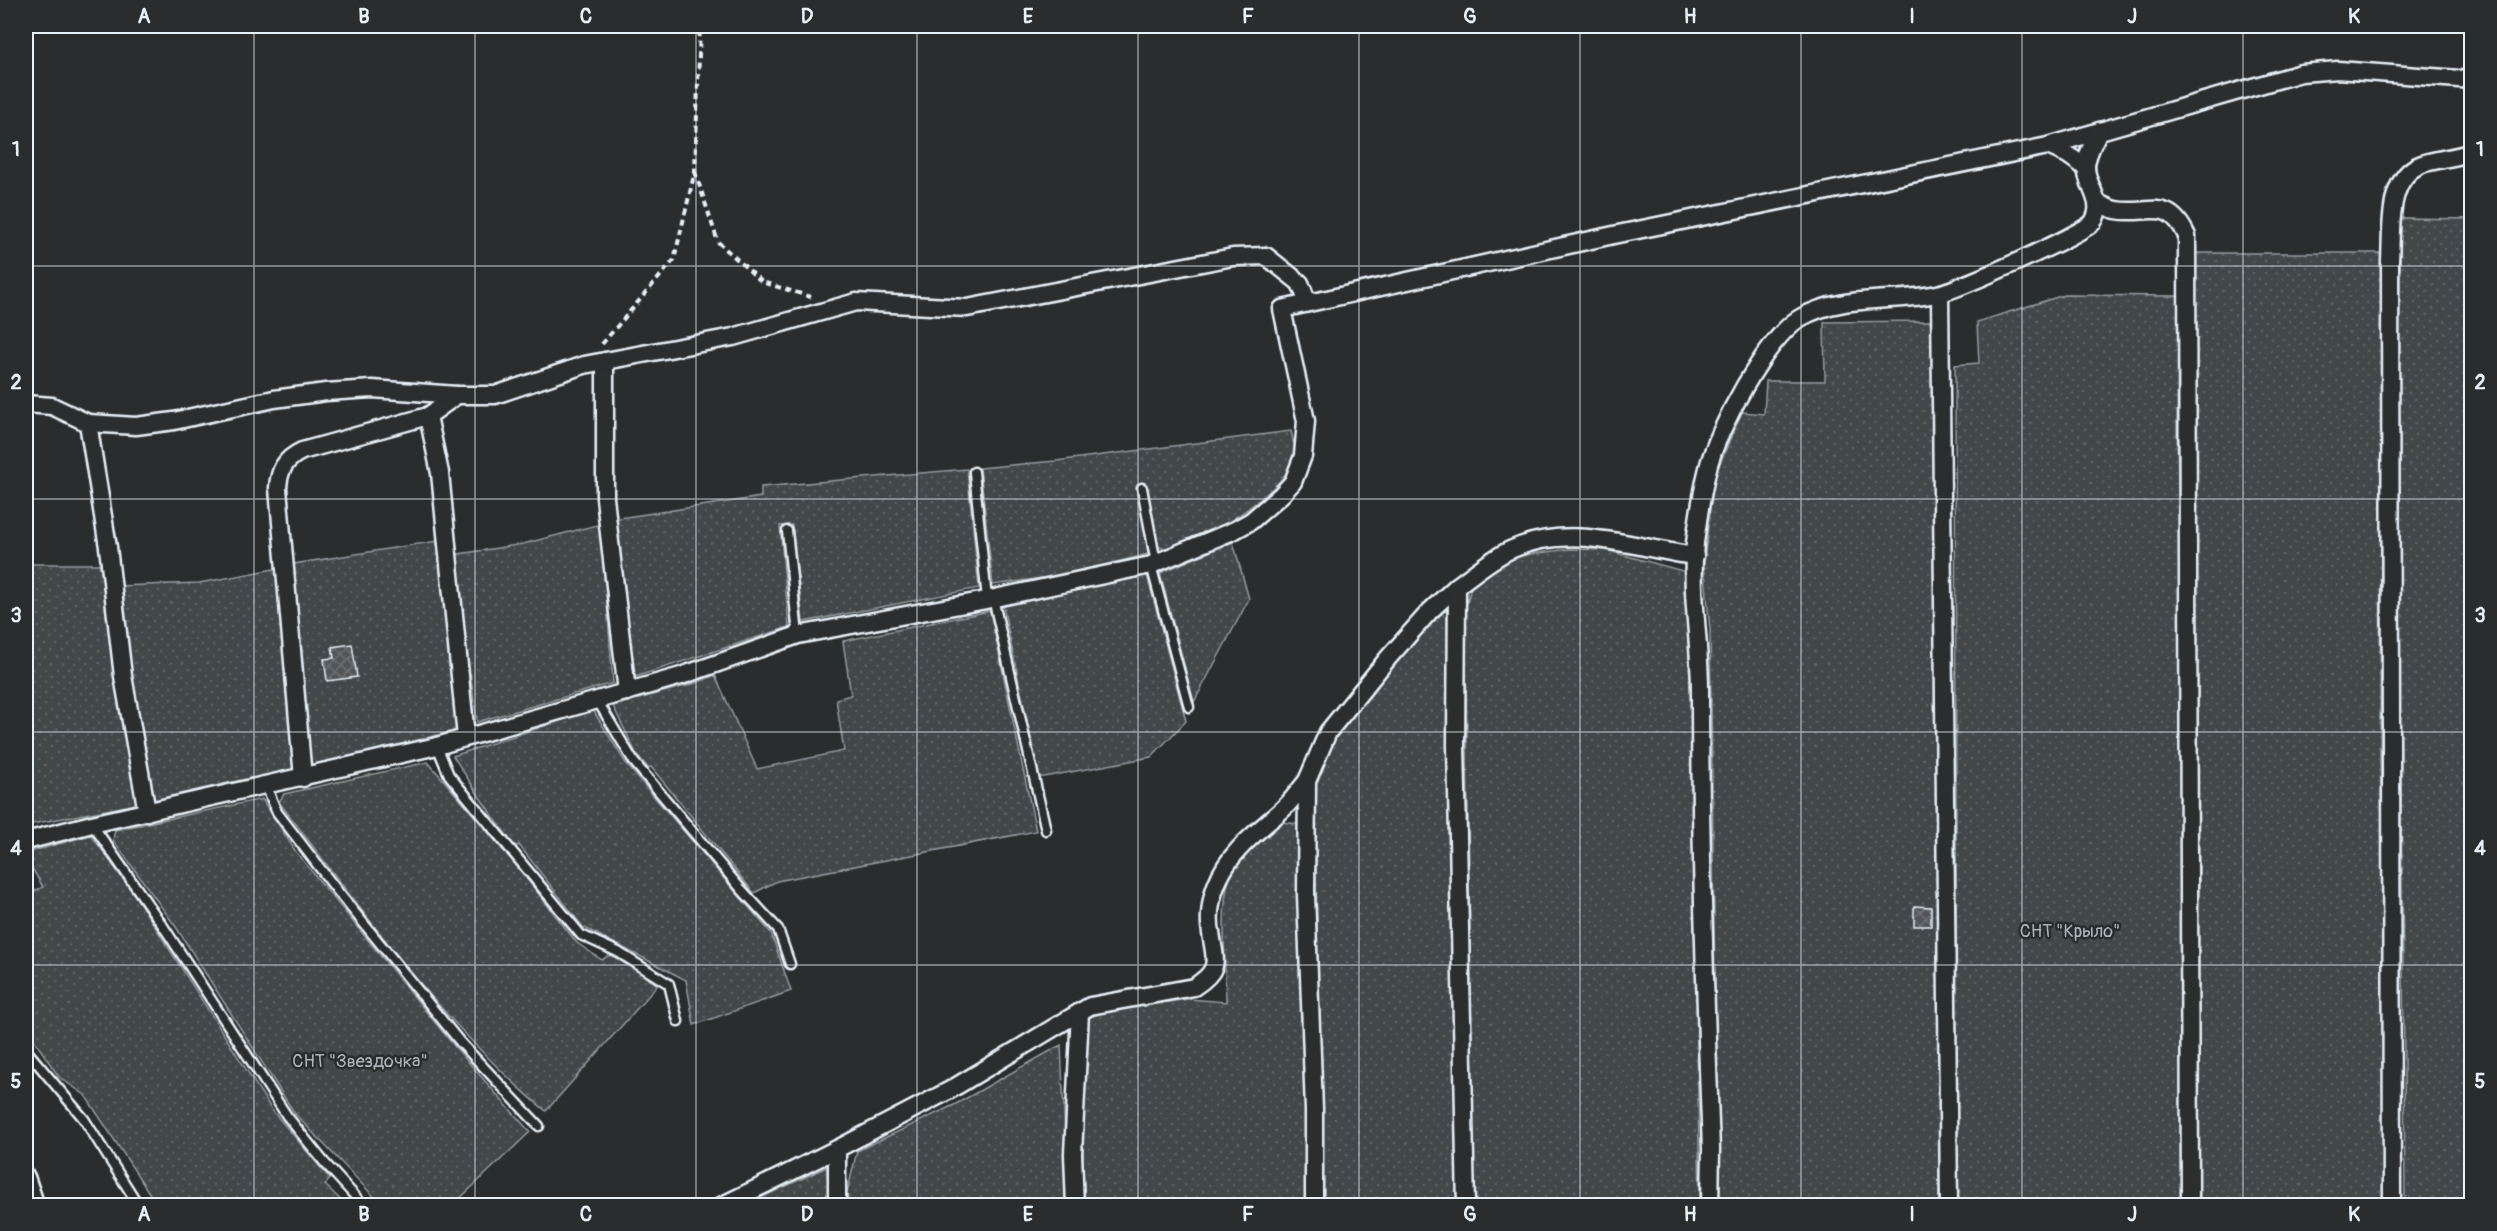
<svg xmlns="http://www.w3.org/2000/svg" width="2497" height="1231" font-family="Pangolin,sans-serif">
	<defs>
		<pattern id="garden-dots" width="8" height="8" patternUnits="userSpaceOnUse" patternTransform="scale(1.5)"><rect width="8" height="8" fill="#424648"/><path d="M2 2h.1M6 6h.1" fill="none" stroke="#5d6163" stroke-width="1.8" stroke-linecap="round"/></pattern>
		<pattern id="building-cross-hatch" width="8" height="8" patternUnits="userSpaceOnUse" patternTransform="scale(1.5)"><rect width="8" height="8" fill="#535759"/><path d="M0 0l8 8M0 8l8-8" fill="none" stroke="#6c7072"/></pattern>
	</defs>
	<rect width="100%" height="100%" fill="#2a2d2e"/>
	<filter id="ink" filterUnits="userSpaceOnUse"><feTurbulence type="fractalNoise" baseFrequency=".0167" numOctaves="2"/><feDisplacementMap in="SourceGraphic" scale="12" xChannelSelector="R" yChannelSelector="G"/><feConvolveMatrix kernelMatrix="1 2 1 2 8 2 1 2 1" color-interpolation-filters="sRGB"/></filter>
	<g filter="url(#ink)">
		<g fill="url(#garden-dots)" stroke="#959ca0" stroke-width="1.5">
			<path d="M2401,218L2471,219V1205H2405C2404,876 2394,547 2401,218Z"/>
			<path d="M2196,253H2386L2381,451L2380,762L2386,940L2387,1205H2199L2196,1034L2199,871L2195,608Z"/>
			<path d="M2064,295L2178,296L2177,432L2182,677V1205H1957L1955,365L1979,363L1977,322Z"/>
			<path d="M1935,321L1939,1205H1718L1710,630L1704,563L1713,480L1742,412L1764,414L1766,381H1825L1824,322Z"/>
			<path d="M1291,431L1297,458C1291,466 1285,476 1277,484C1255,506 1190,554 1158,547L1147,486H1138L1148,554L1069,574L993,585L980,468L1056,461Z"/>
			<path d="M967,469L979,588L803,622L792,525L780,526L789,627L632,678L613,519L761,497V487Z"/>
			<path d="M601,524L613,683L477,722L453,555L523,544Z"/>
			<path d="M437,541L458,730L310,767L294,564Z"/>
			<path d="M1233,542L1249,599L1194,702L1160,573Z"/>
			<path d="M1570,549L1605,550L1683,571L1688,631L1691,707L1700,1205H1474L1465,610L1472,584L1511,559L1531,554Z"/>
			<path d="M26,564H100L138,804L26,825Z"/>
			<path d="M280,568L296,770L152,801L136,720L119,586L199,583Z"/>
			<path d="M1147,575L1186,721L1151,757L1039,778L1003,606Z"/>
			<path d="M990,611L1036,831L777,881L754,893L651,767L648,768L636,753L613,706L696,683L715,675L757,769L844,751L836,699L851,695L843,641Z"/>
			<path d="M1447,611L1459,1205H1323L1314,784L1328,747L1411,638L1435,613Z"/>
			<path d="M593,710L627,765L771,933L791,991L694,1025L686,980L583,927L519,845L515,847L481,799L453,756Z"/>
			<path d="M428,762L515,864L577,943L602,960L610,954L658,985L546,1111C442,1025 361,908 279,802L284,794Z"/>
			<path d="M262,799L296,852L455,1047L530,1132L453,1205H382L295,1114L176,927L113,840L115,830Z"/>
			<path d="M1281,822L1297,824L1305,1009L1307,1205H1083V1028L1090,1017L1104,1012L1188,999L1226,1002C1226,974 1220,903 1229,881C1236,862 1265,835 1281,822Z"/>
			<path d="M91,835L136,897L272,1110L330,1179L325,1185L346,1205H157L85,1095L59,1077L26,1028V895L43,887L26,858V853Z"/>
			<path d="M1061,1045L1068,1205L847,1206V1193L857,1151L956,1104Z"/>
			<path d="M827,1167L829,1205H745Z"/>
		</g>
		<g fill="url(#building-cross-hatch)" stroke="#e8f1f8" stroke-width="1.5">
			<path d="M352,644L357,677L327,681L324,659L334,658L332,647Z"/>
			<path d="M1914,906L1931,907V926H1914Z"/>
		</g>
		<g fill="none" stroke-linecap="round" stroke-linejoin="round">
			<defs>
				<g id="service">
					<path d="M974,472L987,599"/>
					<path d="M1142,488L1156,563"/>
					<path d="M787,531L798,635"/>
					<path d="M1151,565L1189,707"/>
					<path d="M993,598L1046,830"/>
					<path d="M597,700L634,762L742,890L778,929L790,964"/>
					<path d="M437,746L449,775L581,935L618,952L669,984L678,1021"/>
					<path d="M266,786L277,812L339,893L460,1042L539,1126"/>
					<path d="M92,824L163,926L287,1116L324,1162L364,1206"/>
					<path d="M26,1050L84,1119L139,1206"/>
				</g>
				<g id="minor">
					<path d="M2048,146L2068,155L2086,168"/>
					<path d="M2098,203C2103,205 2110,209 2116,210C2148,216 2168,195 2187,236L2190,1206"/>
					<path d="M1940,294L1949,1206"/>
					<path d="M605,361V498L627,692"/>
					<path d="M457,395L428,416L440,473L466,737"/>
					<path d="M26,404L52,406L88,423L136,426L174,421L274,399L326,392L372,389L457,395H495L584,365L733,337L856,302L967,308L1233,257L1266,256L1300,283L1308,303"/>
					<path d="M88,423L108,547L123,676L147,812"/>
					<path d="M303,778L278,488C279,470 285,459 302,451L428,416"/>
					<path d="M26,841L92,824L437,746L681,676L798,635L981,601L1151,565L1235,530L1251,521L1281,495L1293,482L1303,456L1306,421L1282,309L1618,234L2048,146L2301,73L2338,70L2472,80"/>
					<path d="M26,1177L36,1206"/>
					<path d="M721,1206L837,1149"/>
					<path d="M837,1206V1149L950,1090L1090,1006L1194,987C1222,969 1215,961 1211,933C1208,917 1211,898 1217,883C1230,850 1259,831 1283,809C1292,801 1299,790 1307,781"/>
					<path d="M1075,1206L1073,1154L1080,1012"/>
					<path d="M1314,1206V1110L1306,894L1307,781L1328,732L1389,657L1430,611L1457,586"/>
					<path d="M1466,1206L1456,745L1457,586C1475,573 1491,559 1510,550C1571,522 1634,548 1695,556"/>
					<path d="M1710,1206L1711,1149C1705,996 1700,843 1700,690C1700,641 1690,591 1695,543C1698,519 1702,492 1708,468C1717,430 1767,337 1800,318C1841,294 1893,303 1937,294C1955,291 2085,233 2093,222C2106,203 2086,186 2086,167C2086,155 2094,142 2099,131"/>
					<path d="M2392,1206L2390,260C2392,230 2386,177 2422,164C2437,159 2455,158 2472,152"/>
				</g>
			</defs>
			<use href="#service" stroke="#e8f1f8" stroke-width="13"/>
			<use href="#minor" stroke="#e8f1f8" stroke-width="21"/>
			<g stroke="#e8f1f8" stroke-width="4" stroke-dasharray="6 4.5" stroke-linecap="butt">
				<path d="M695,172L718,242L762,282L811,297"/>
				<path d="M602,344L674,260L695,171L700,26"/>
			</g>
			<use href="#service" stroke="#2a2d2e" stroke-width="8"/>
			<use href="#minor" stroke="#2a2d2e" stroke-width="16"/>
		</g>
	</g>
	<path fill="none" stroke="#e8f1f8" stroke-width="1.5" stroke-opacity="0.55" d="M254,26V1206M475,26V1206M696,26V1206M917,26V1206M1138,26V1206M1359,26V1206M1580,26V1206M1801,26V1206M2022,26V1206M2243,26V1206M26,266H2472M26,499H2472M26,732H2472M26,965H2472"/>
	<g text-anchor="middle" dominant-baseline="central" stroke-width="5" stroke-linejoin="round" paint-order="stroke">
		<g font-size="18" fill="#aeb5ba" stroke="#2a2d2e">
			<text x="2070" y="931">СНТ "Крыло"</text>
			<text x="360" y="1061">СНТ "Звездочка"</text>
		</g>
	</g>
	<rect width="2497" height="1231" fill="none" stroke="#2a2d2e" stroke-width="66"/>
	<rect x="33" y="33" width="2431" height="1165" fill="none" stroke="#e8f1f8" stroke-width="2"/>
	<g font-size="20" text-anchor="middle" font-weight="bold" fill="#e8f1f8">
		<text x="144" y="23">A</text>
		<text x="364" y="23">B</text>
		<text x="586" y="23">C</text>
		<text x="807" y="23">D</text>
		<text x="1028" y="23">E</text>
		<text x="1248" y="23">F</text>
		<text x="1470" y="23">G</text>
		<text x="1690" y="23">H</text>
		<text x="1912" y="23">I</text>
		<text x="2132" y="23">J</text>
		<text x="2354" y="23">K</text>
		<text x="16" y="156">1</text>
		<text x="2480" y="156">1</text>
		<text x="16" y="389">2</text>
		<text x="2480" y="389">2</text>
		<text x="16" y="622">3</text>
		<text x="2480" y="622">3</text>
		<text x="16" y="855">4</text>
		<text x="2480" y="855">4</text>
		<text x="16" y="1088">5</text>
		<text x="2480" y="1088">5</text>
		<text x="144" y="1221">A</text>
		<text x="364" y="1221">B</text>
		<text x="586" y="1221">C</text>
		<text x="807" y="1221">D</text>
		<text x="1028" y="1221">E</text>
		<text x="1248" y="1221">F</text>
		<text x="1470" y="1221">G</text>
		<text x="1690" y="1221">H</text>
		<text x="1912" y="1221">I</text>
		<text x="2132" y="1221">J</text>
		<text x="2354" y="1221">K</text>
	</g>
</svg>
